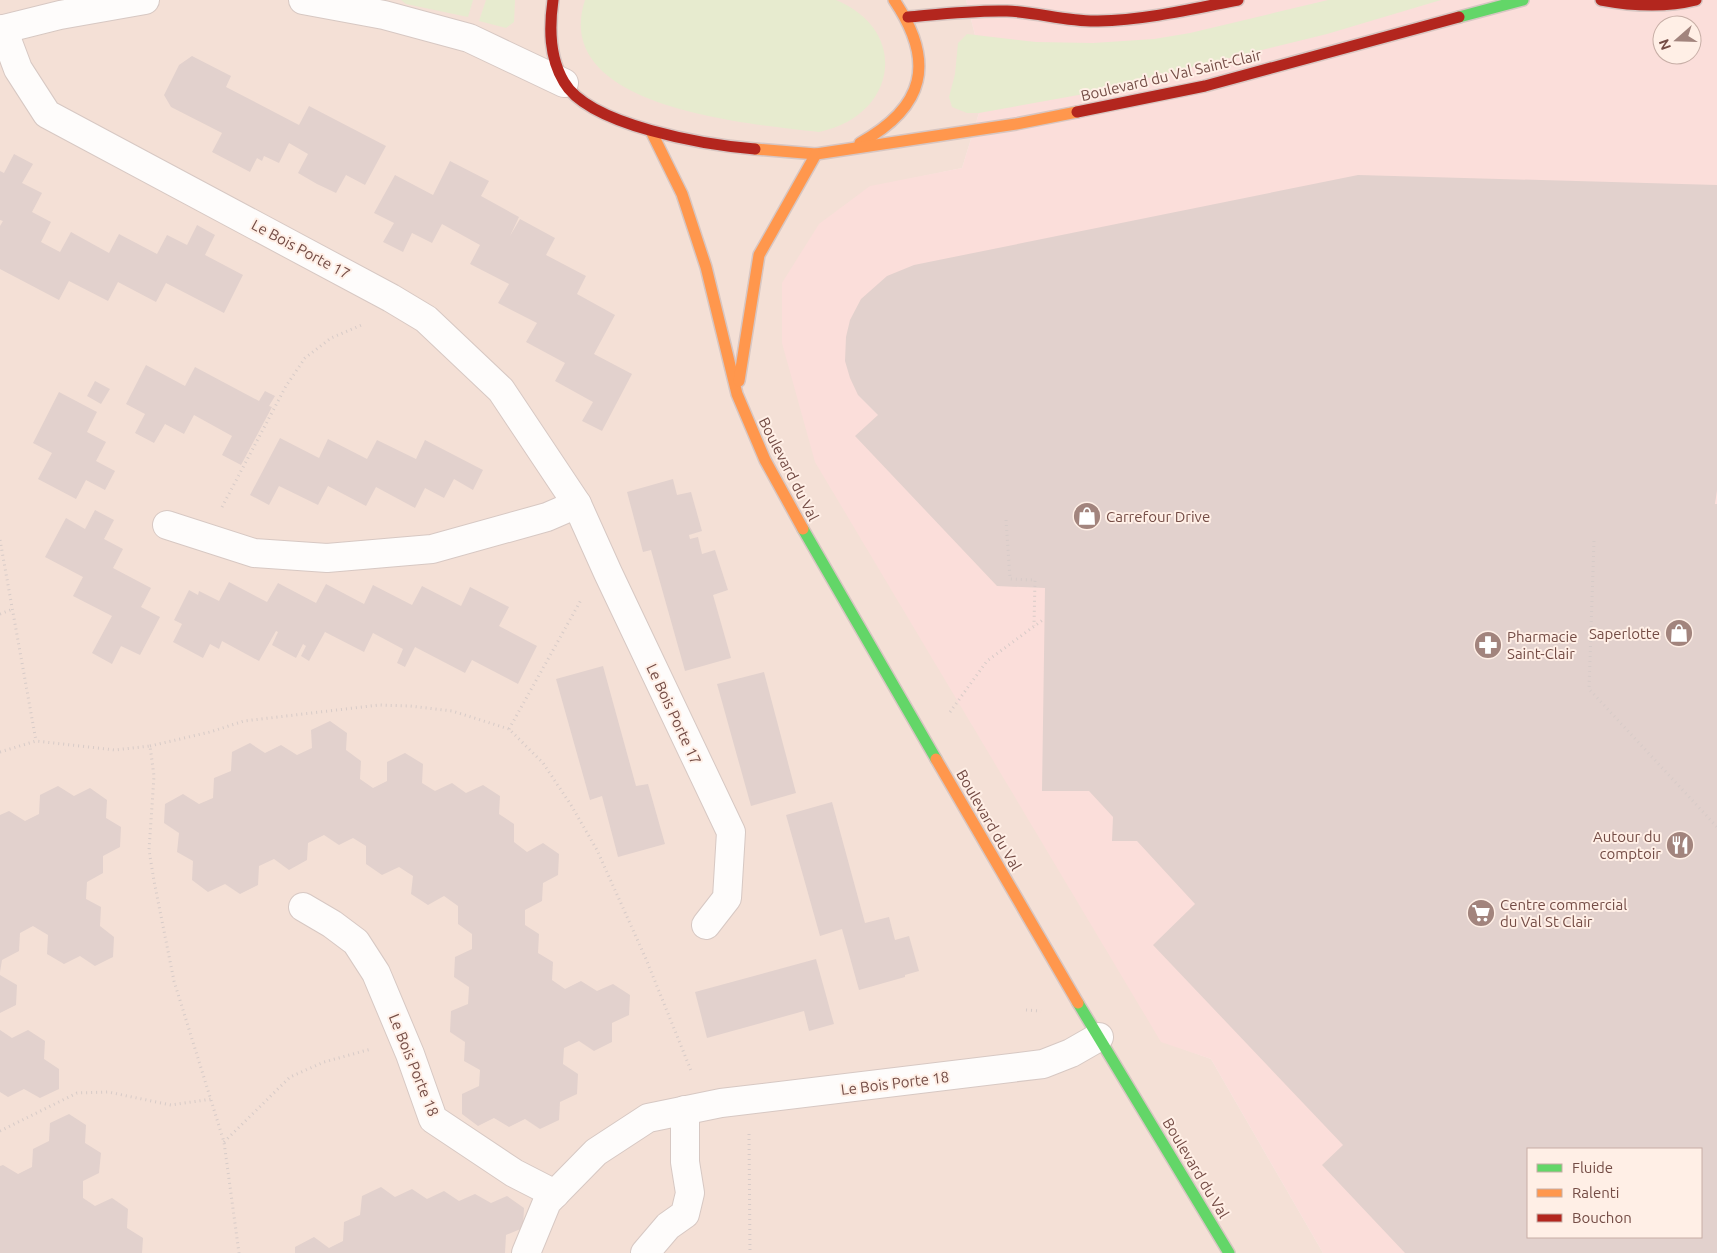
<svg xmlns="http://www.w3.org/2000/svg" width="1717" height="1253" font-family="Ubuntu,sans-serif">
	<rect width="100%" height="100%" fill="#f6ebe5"/>
	<path fill="#f4e0d6" d="M0,0H966L975,35L979,113L962,168L870,187L1161,1041L1211,1059L1323,1253H0Z"/>
	<path fill="#fbdeda" fill-rule="evenodd" d="M966,0H1717V1253H1323L1211,1059L1161,1042L815,462L782,343V283L819,224L870,186L962,168L979,113L975,35ZM1662,25H1692V55H1662ZM1528,1149H1701V1237H1528Z"/>
	<g fill="#e7ebcf">
		<path d="M401,0H473L468,17L406,4Z"/>
		<path d="M486,0H515L514,22L506,28L479,21Z"/>
		<path d="M585,0H836C912,32 895,117 819,132C751,124 549,109 585,0Z"/>
		<path d="M1328,0H1441L1327,34L1084,94L979,113H967L952,107L949,97L955,74L958,43L967,34L1036,42L1093,43L1154,39L1190,33Z"/>
	</g>
	<g fill="#e2d1cd" fill-rule="evenodd">
		<path d="M192,56L231,76L226,87L299,125L309,106L386,146L365,185L346,175L336,193L317,184L298,173L308,154L289,143L279,163L264,156L262,161L257,158L250,172L212,152L222,133L171,107L164,95L179,65Z"/>
		<path d="M14,154L33,164L22,183L42,193L32,212L51,222L41,242L60,252L71,232L109,253L119,234L157,254L167,235L187,245L197,225L215,235L205,255L243,275L224,313L166,283L156,302L118,282L108,301L69,281L59,300L0,269V226L3,221L0,220V171L4,173Z"/>
		<path d="M450,161L489,181L481,196L519,217L510,236L520,219L555,238L546,255L586,276L577,294L615,315L594,354L632,374L602,431L582,421L593,402L555,381L565,363L526,342L537,323L498,303L509,284L470,264L480,245L442,224L432,243L412,233L403,252L383,242L394,223L374,213L395,175L433,195Z"/>
		<path d="M1358,175L1717,185V490L1715,504H1717V1253H1405L1322,1165L1343,1145L1153,945L1195,904L1137,841H1112L1113,817L1089,791H1042L1045,588L997,586L855,436L878,415L858,395L850,378L845,361L846,337L850,320L861,299L887,276L914,265ZM1528,1149H1701V1237H1528Z"/>
		<path d="M146,365L185,386L195,367L259,401L265,391L275,396L269,406L272,407L241,465L222,455L232,436L194,415L184,434L165,424L154,443L135,433L145,414L126,404Z"/>
		<path d="M95,381L110,389L101,404L87,396Z"/>
		<path d="M59,392L97,412L87,432L106,442L96,461L115,471L105,490L86,480L76,499L38,479L52,453L33,443Z"/>
		<path d="M280,438L319,458L328,439L367,459L377,440L416,459L425,440L483,470L473,490L454,479L444,498L425,488L415,508L376,487L366,506L328,486L318,505L279,486L269,505L250,495Z"/>
		<path d="M673,479L677,495L691,492L702,531L689,535L690,539L698,537L702,554L715,550L728,590L713,595L731,658L685,671L651,550L643,552L627,492Z"/>
		<path d="M95,510L114,520L104,539L123,549L113,568L151,588L141,607L160,617L140,655L121,646L112,664L92,653L112,616L73,596L83,577L45,557L66,518L85,529Z"/>
		<path d="M229,582L267,602L278,583L316,603L326,584L364,604L373,585L412,605L422,586L461,606L470,587L509,607L499,626L537,646L518,684L472,660L465,673L415,647L405,667L397,663L403,649L373,633L364,652L325,632L309,661L301,656L306,646L303,644L296,658L272,645L278,632L276,631L259,661L222,641L219,649L210,644L203,658L173,642L182,624L174,620L189,590L198,595L199,591L219,601Z"/>
		<path d="M603,666L636,786L648,784L665,844L618,857L602,796L590,800L556,679Z"/>
		<path d="M764,672L796,793L751,806L717,684Z"/>
		<path d="M330,721L347,733L346,750L361,761L360,779L373,788L387,781V762L405,753L423,764L422,783L435,791L452,783L466,793L483,785L500,796L499,814L514,824V842L527,852L543,843L559,854L558,875L543,883L542,901L525,910V925L539,934L538,953L553,962L552,980L565,989L581,981L597,991L613,984L630,995L629,1015L612,1023V1042L594,1051L579,1041L564,1048L563,1064L578,1074L577,1094L560,1102L559,1120L540,1129L525,1119L509,1127L494,1118L478,1126L462,1114V1094L479,1086L480,1070L464,1061L465,1042L450,1032L451,1011L468,1004L469,987L454,977L455,957L472,949V934L458,924V906L444,896L428,905L411,894L413,876L399,867L382,875L366,864V846L353,838L339,845L324,835L308,843L307,860L289,870L274,859L259,866L258,885L240,894L225,884L208,892L192,880L193,861L177,852L179,833L164,823L165,804L183,794L199,804L213,798L214,778L231,771L232,752L250,743L265,753L281,745L297,755L312,748L311,730Z"/>
		<path d="M58,786L74,796L90,788L107,800L106,818L121,827L120,847L103,856V873L87,882L86,899L101,907L100,926L114,937L113,957L95,966L80,956L64,964L47,954L48,935L33,926L20,933L19,951L2,960L0,972V815L9,811L25,821L39,814L40,795Z"/>
		<path d="M832,802L865,923L889,917L895,940L909,936L919,971L905,975V977L859,990L842,929L820,936L786,815Z"/>
		<path d="M816,959L834,1024L809,1031L804,1011L707,1038L695,992Z"/>
		<path d="M0,975L17,985L16,1005L0,1013Z"/>
		<path d="M0,1030L12,1038L28,1030L45,1041L44,1059L59,1069V1089L40,1098L24,1089L8,1097L0,1092Z"/>
		<path d="M69,1114L86,1125L85,1143L101,1153L99,1173L83,1181V1198L95,1206L112,1198L128,1209L127,1228L143,1238L142,1253H0V1166L3,1165L18,1174L32,1167L33,1149L49,1141L50,1123Z"/>
		<path d="M381,1187L395,1197L412,1189L427,1199L444,1191L459,1201L475,1194L491,1203L507,1196L524,1208L523,1228L506,1235L505,1253H295V1247L314,1237L329,1248L343,1241L344,1222L360,1215L362,1196Z"/>
	</g>
	<g fill="none" stroke-linecap="round" stroke-linejoin="round">
		<defs>
			<g id="street">
				<path d="M303,0L384,15L469,38L564,83"/>
				<path d="M3,29L18,69L47,114L391,298L426,319L501,390L577,504L608,573L731,832L727,898L706,925"/>
				<path d="M0,30L60,15L145,0"/>
				<path d="M167,525L254,553L327,558L432,549L547,517L577,504"/>
				<path d="M303,907L332,924L356,942L376,973L410,1054L433,1119L514,1173L555,1194"/>
				<path d="M526,1253L547,1202L596,1152L648,1118L721,1103L1043,1064L1071,1053L1099,1037"/>
				<path d="M645,1253L668,1226L685,1214L690,1193L685,1162V1110"/>
			</g>
			<g id="fast">
				<path d="M1459,17L1523,0"/>
				<path d="M803,529L936,759"/>
				<path d="M1078,1003L1229,1253"/>
			</g>
			<g id="slow">
				<path d="M651,131L682,194L706,267L737,394L765,460L803,529"/>
				<path d="M860,143C925,107 936,62 894,0"/>
				<path d="M755,149L816,154L1016,124L1077,112"/>
				<path d="M739,381L759,255L816,154"/>
				<path d="M936,759L1078,1003"/>
			</g>
			<g id="jam">
				<path d="M553,0C549,28 549,57 564,82C589,126 707,145 755,149"/>
				<path d="M1601,0C1633,6 1664,8 1696,0"/>
				<path d="M908,17C941,14 974,10 1007,11C1037,12 1068,22 1098,21C1146,20 1192,9 1238,0"/>
				<path d="M1077,112L1205,86L1459,17"/>
			</g>
		</defs>
		<use href="#street" stroke="#d7c8c3" stroke-width="30"/>
		<use href="#fast" stroke="#d7c6c2" stroke-width="14"/>
		<use href="#slow" stroke="#d7c6c2" stroke-width="14"/>
		<use href="#jam" stroke="#d7c6c2" stroke-width="14"/>
		<g stroke="#d7cbc8" stroke-width="3" stroke-dasharray="1 4" stroke-linecap="butt">
			<path d="M222,507L286,386L305,358L331,338L364,324"/>
			<path d="M1006,520L1010,579L1035,580L1034,626"/>
			<path d="M0,540L36,741"/>
			<path d="M1594,541L1589,689L1717,827"/>
			<path d="M0,614L13,609"/>
			<path d="M950,712L987,661L1044,619"/>
			<path d="M509,729L581,600"/>
			<path d="M150,746L210,732L244,721L379,705L410,706L452,711L509,729L543,763L571,805L597,850L646,959L692,1073"/>
			<path d="M0,752L36,741L115,750L150,746L154,776L149,850L154,881L174,981L224,1142L239,1253"/>
			<path d="M1026,1010L1041,1011"/>
			<path d="M0,1131L77,1093L108,1092L171,1105L212,1099"/>
			<path d="M749,1134L750,1253"/>
			<path d="M224,1142L290,1077L324,1062L371,1049"/>
		</g>
		<use href="#street" stroke="#fefcfb" stroke-width="28"/>
		<use href="#fast" stroke="#63d668" stroke-width="11"/>
		<use href="#slow" stroke="#ff974d" stroke-width="11"/>
		<use href="#jam" stroke="#b3261e" stroke-width="11"/>
	</g>
	<defs>
		<symbol id="shop-disc" viewBox="-11 -11 22 22"><circle r="9.5" fill="#a2847d" stroke="#ffefe6"/><path d="M-5-2.5h2.3a2.7 3.5 0 0 1 5.4 0H5L5.5 6h-11ZM-1.5-2.5h3a1.5 2.3 0 0 0-3 0Z" fill="#fff"/></symbol>
		<symbol id="pharmacy-disc" viewBox="-11 -11 22 22"><circle r="9.5" fill="#a2847d" stroke="#ffefe6"/><path d="M-2-6h4v4h4v4h-4v4h-4v-4h-4v-4h4Z" fill="#fff"/></symbol>
		<symbol id="restaurant-disc" viewBox="-11 -11 22 22"><circle r="9.5" fill="#a2847d" stroke="#ffefe6"/><path d="M-5-6h1v4h1v-4h1v4h1v-4h1v5L-1.5 .5V6h-2V.5L-5-1ZM5-6V6H3V1.5H1.5Q1.5-4 5-6Z" fill="#fff"/></symbol>
		<symbol id="supermarket-disc" viewBox="-11 -11 22 22"><circle r="9.5" fill="#a2847d" stroke="#ffefe6"/><path d="M-6-5.5h2.5l.6 2H6L4.5 2H-2.5L-4.4-4H-6ZM-1.5 3.2a1.3 1.3 0 1 0 .1 0ZM3 3.2a1.3 1.3 0 1 0 .1 0Z" fill="#fff"/></symbol>
	</defs>
	<g fill-rule="evenodd">
		<use href="#shop-disc" x="1071" y="500" width="32" height="32"/>
		<use href="#shop-disc" x="1663" y="617" width="32" height="32"/>
		<use href="#pharmacy-disc" x="1472" y="629" width="32" height="32"/>
		<use href="#restaurant-disc" x="1664" y="829" width="32" height="32"/>
		<use href="#supermarket-disc" x="1465" y="897" width="32" height="32"/>
	</g>
	<g text-anchor="middle" dominant-baseline="central" stroke-width="4" stroke-linejoin="round" paint-order="stroke">
		<g font-size="15" fill="#744c45" stroke="#ffefe6">
			<text transform="translate(1171 75) rotate(-13)">Boulevard du Val Saint-Clair</text>
			<text transform="translate(301 249) rotate(28)">Le Bois Porte 17</text>
			<text transform="translate(789 469) rotate(63)">Boulevard du Val</text>
			<text transform="translate(674 714) rotate(65)">Le Bois Porte 17</text>
			<text transform="translate(989 820) rotate(60)">Boulevard du Val</text>
			<text transform="translate(414 1065) rotate(68)">Le Bois Porte 18</text>
			<text transform="translate(895 1083) rotate(-7)">Le Bois Porte 18</text>
			<text transform="translate(1196 1168) rotate(59)">Boulevard du Val</text>
		</g>
		<g font-size="15" fill="#744c45" stroke="#ffefe6" text-anchor="start">
			<text x="1106" y="516">Carrefour Drive</text>
			<text x="1660" y="633" text-anchor="end">Saperlotte</text>
			<text x="1507" y="636">Pharmacie<tspan x="1507" dy="17">Saint-Clair</tspan></text>
			<text x="1661" y="836" text-anchor="end">Autour du<tspan x="1661" dy="17">comptoir</tspan></text>
			<text x="1500" y="904">Centre commercial<tspan x="1500" dy="17">du Val St Clair</tspan></text>
		</g>
	</g>
	<rect x="1527" y="1148" width="175" height="90" fill="#ffefe6" stroke="#c7aea6"/>
	<rect x="1537" y="1164" width="25" height="8" fill="#63d668" stroke="#c7aea6"/>
	<text x="1572" y="1173" font-size="15" fill="#744c45">Fluide</text>
	<rect x="1537" y="1189" width="25" height="8" fill="#ff974d" stroke="#c7aea6"/>
	<text x="1572" y="1198" font-size="15" fill="#744c45">Ralenti</text>
	<rect x="1537" y="1214" width="25" height="8" fill="#b3261e" stroke="#c7aea6"/>
	<text x="1572" y="1223" font-size="15" fill="#744c45">Bouchon</text>
	<g transform="translate(1677 40) rotate(250)"><circle r="24" fill="#ffefe6" stroke="#c7aea6"/>
	<path d="M0-4L9 19L0 12L-9 19Z" fill="#a2847d"/>
	<text y="-8" font-size="14" font-weight="bold" text-anchor="middle" fill="#744c45">N</text>
	</g>
</svg>
